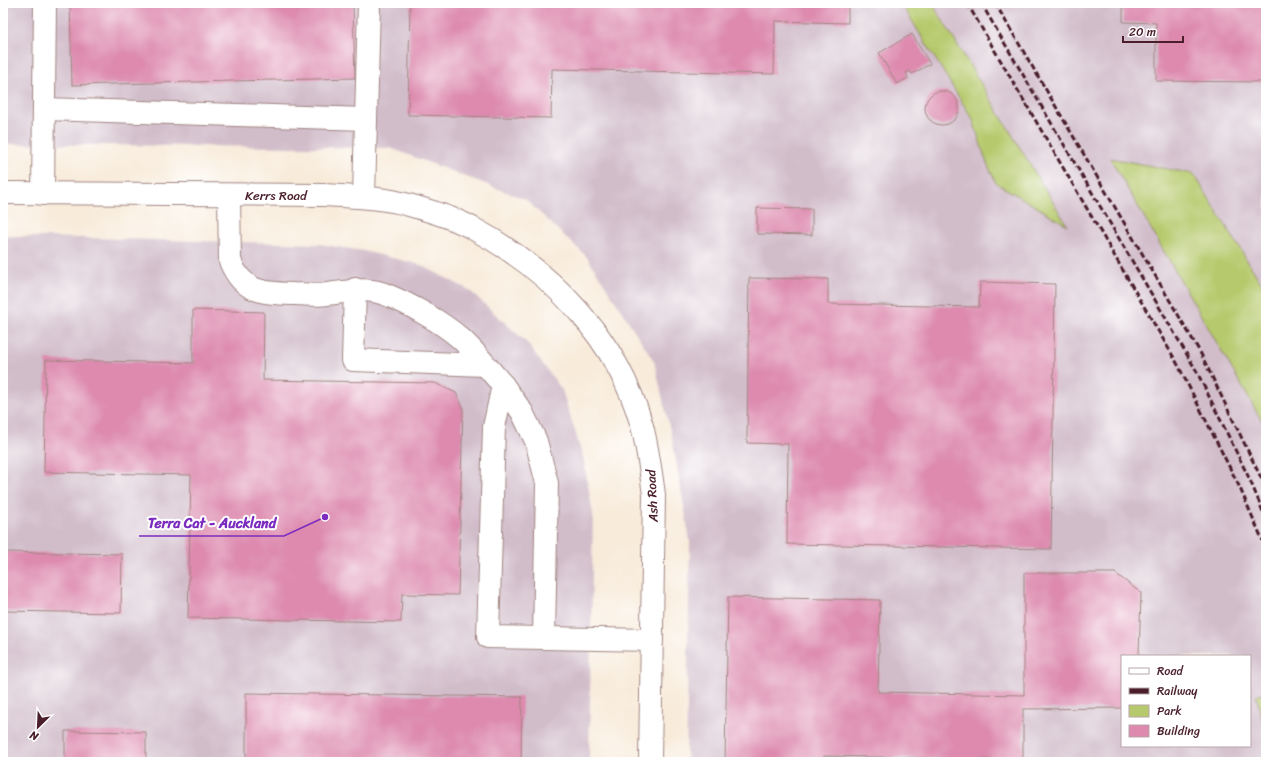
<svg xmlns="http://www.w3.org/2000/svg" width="1269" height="765" font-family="Sriracha,sans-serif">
	<rect width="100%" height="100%" fill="#fff"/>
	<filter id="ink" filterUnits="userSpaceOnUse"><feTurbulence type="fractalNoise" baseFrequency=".025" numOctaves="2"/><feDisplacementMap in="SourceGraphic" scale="8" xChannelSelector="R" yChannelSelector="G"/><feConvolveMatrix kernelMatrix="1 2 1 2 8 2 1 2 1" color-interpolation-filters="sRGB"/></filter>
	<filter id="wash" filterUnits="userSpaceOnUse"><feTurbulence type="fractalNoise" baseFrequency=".012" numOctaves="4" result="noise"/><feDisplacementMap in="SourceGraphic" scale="16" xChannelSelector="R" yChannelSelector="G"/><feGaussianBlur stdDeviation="0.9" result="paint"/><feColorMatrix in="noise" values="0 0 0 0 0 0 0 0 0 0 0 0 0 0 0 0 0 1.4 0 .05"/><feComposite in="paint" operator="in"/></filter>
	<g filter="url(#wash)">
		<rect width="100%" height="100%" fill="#f8ebda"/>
		<g fill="#d1bdca" fill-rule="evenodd">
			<path d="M3,3H901L973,120L986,161L1066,224L932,3H1266V291L1194,174L1111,159L1266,428V692L1257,695L1266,734V762H686L690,541L672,438L654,361L587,257L525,199L390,148L3,144ZM1122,656H1250V746H1122Z"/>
			<path d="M3,236L318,244L364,251L421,265L469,290L527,343L562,390L583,457L593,514L589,762H3Z"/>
		</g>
		<g fill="#b6c96c" stroke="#80744c">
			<path d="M901,3H932L1067,225L996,183L986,161L973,120Z"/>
			<path d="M1110,158L1194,174L1266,291V428Z"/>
			<path d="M1266,692V734L1256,695Z"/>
		</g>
		<g id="blocks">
			<g fill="#dd8aae">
				<path d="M70,3H353L355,78L72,85Z"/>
				<path d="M410,3H848V23L775,21L774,74L552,69L551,118L408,115Z"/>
				<path d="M1123,3H1266V82L1156,81V23L1123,22Z"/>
				<path d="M912,34L930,64L912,74L910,71L906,73L908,78L897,84L879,53Z"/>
				<circle cx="942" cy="108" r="17"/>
				<path d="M757,208L812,209V235L757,234Z"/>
				<path d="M749,278L828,279V304L979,307L980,282L1055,284L1051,549L787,544L788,444L747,443Z"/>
				<path d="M193,310L264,312L263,380L435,383L456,393L463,407L458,595L402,594L401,622L188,618L191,475L44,472L46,360L193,363Z"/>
				<path d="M3,552L122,554L121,613L3,611Z"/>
				<path d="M1024,573H1115L1141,593L1139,656H1122V708L1023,709V760L824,756L823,762H725L728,597L880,600L878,692L1024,695Z"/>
				<path d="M246,693L522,697L521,762H246Z"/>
				<path d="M65,731L146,732V762H65Z"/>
			</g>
		</g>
	</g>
	<g filter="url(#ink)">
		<use href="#blocks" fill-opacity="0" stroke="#a18582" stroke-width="1"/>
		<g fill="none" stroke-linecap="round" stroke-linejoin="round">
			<defs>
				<g id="minor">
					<path d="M44,109L366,119"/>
					<path d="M43,194L45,3"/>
					<path d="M229,195L230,261C243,293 263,293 294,294C305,294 317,296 327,294C349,292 366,286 387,295C409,304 442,322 460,338C476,352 489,370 503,385L494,427L488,637L652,640"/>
					<path d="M364,197L369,3"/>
					<path d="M355,289L353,360L485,365"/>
					<path d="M503,385L522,412L536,441L547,483L544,637"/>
				</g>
				<path id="major" d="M3,193L325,195C353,197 382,197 409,205C431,211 455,218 474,229C552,271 618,340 642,426C648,449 651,472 654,495L650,762"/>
			</defs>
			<use href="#minor" stroke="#a18582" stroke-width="24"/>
			<use href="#major" stroke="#a18582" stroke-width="24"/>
			<use href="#minor" stroke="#fff" stroke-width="22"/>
			<use href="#major" stroke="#fff" stroke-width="22"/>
			<g stroke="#4a1f2b" stroke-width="3" stroke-dasharray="6 3" stroke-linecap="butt">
				<path d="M967,3L1177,363L1239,486L1266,548"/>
				<path d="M981,3L1196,370L1250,480L1266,519"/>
				<path d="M995,3L1200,352L1266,488"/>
			</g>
		</g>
	</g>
	<g text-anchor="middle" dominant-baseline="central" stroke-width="4" stroke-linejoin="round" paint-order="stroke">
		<g font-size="13" fill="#4a1f2b" stroke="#fff">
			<text x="276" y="195">Kerrs Road</text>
			<text transform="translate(652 496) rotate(-93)">Ash Road</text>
		</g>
	</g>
	<path fill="none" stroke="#7b2cbf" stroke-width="1.5" d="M325 517L284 536H139"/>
	<circle fill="#7b2cbf" stroke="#fff" stroke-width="1.5" cx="325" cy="517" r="4"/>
	<g font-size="14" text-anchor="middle" font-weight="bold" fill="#7b2cbf" stroke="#fff" stroke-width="4" stroke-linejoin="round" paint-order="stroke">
		<text x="212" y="528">Terra Cat - Auckland</text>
	</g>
	<rect width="1269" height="765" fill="none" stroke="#fff" stroke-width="16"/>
	<rect x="1121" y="655" width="130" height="92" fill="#ffffff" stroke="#b7a5aa"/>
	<rect x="1129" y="668" width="20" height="6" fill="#ffffff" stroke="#b7a5aa"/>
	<text x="1157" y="675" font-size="12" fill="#4a1f2b">Road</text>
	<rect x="1129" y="688" width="20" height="6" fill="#4a1f2b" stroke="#b7a5aa"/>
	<text x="1157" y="695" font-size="12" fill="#4a1f2b">Railway</text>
	<rect x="1129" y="705" width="20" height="12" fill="#b6c96c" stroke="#b7a5aa"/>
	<text x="1157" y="715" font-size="12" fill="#4a1f2b">Park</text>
	<rect x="1129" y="725" width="20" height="12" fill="#dd8aae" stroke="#b7a5aa"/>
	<text x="1157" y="735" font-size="12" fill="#4a1f2b">Building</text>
	<g transform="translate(38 727) rotate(204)" stroke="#ffffff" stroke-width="3" paint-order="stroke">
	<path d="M0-3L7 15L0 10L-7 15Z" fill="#4a1f2b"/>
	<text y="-6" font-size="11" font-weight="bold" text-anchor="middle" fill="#4a1f2b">N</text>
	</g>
	<path d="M1123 36v6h60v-6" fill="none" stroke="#4a1f2b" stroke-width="2"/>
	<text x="1129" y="36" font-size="12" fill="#4a1f2b" stroke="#ffffff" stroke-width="3" paint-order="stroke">20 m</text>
</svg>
